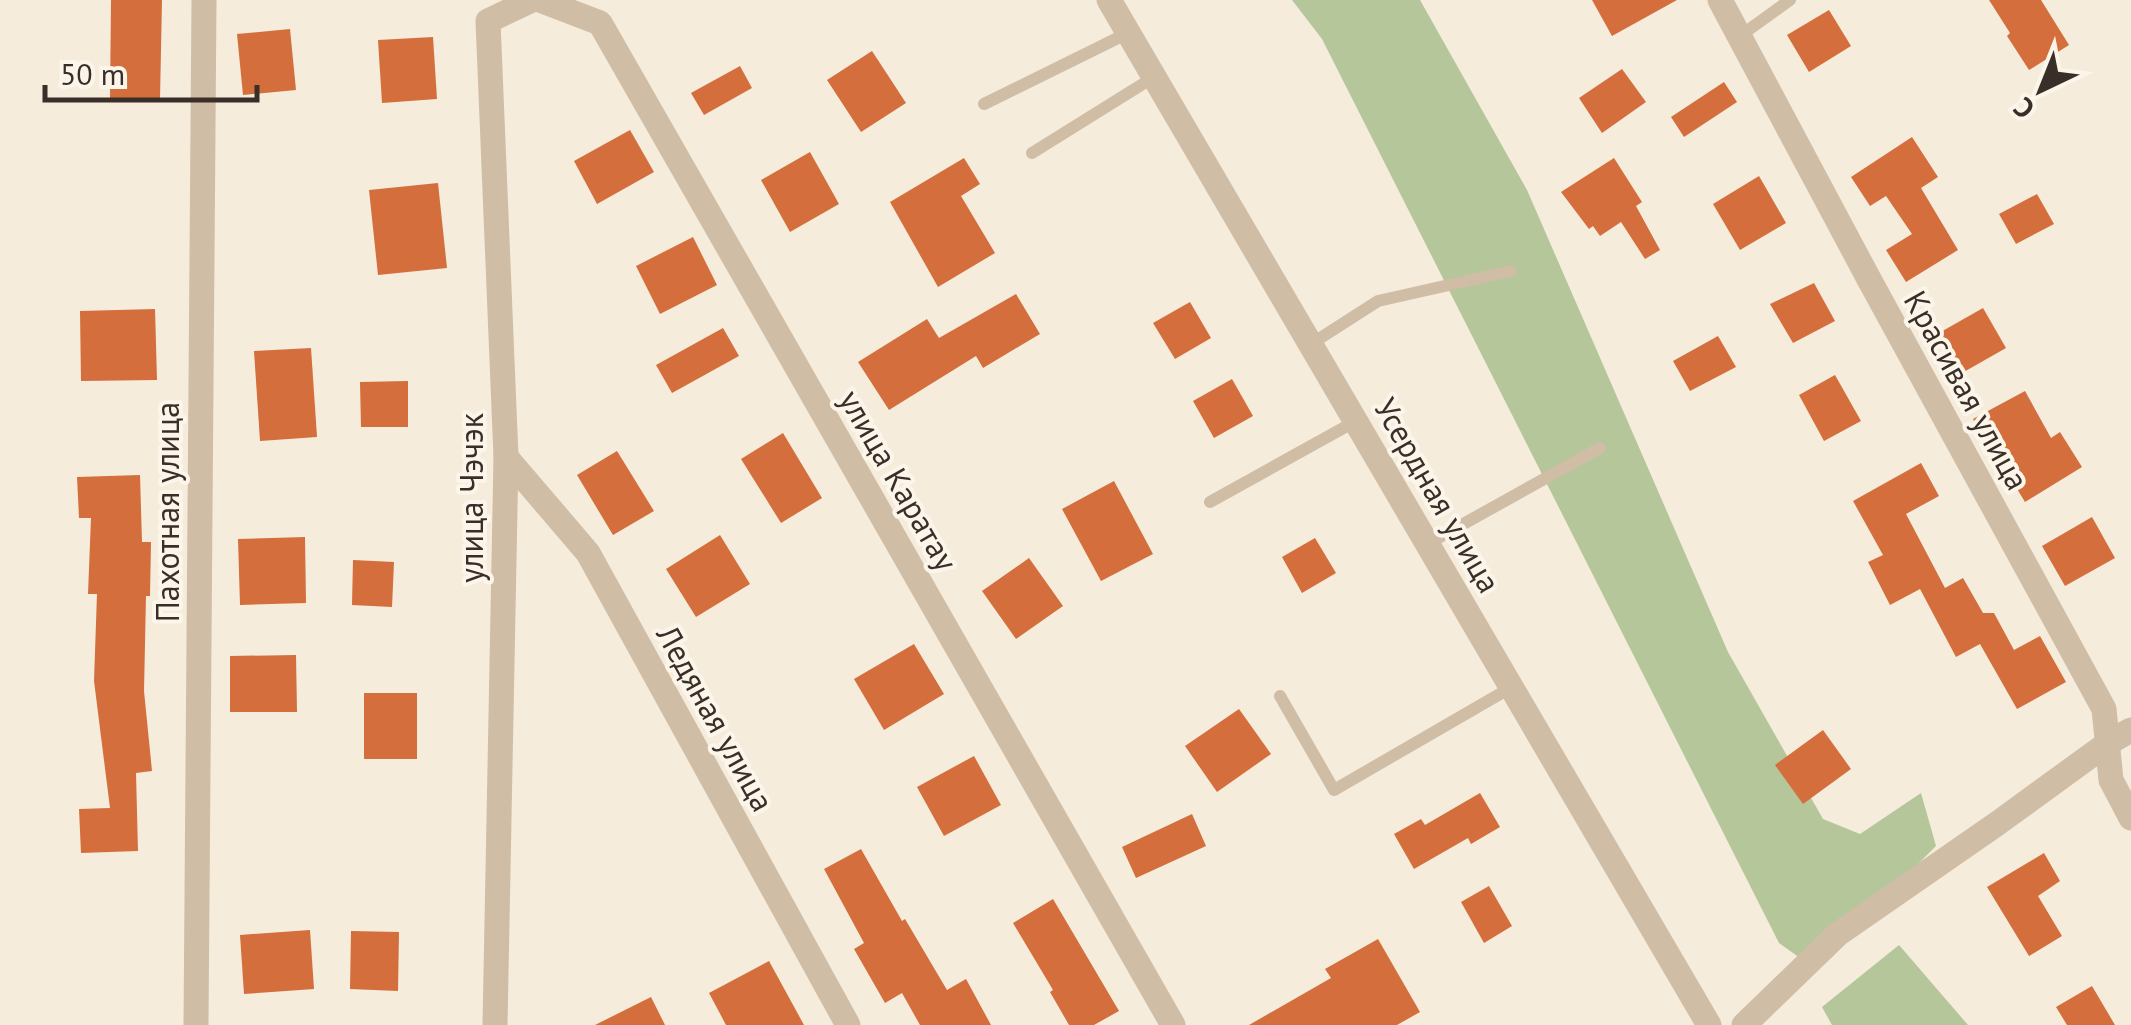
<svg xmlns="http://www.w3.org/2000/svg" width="2131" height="1025" font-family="'PT Sans',sans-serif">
	<rect width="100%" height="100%" fill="#f5ecdc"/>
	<g fill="#b4c69a">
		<path d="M1292,0H1420L1527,190L1728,652L1823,819L1860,834L1921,793L1936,846L1814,968L1779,943L1322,39Z"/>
		<path d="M1899,945L1968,1025H1832L1822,1007Z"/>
	</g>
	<g fill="#d46e3c">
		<path d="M111,0H162L160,99L110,98Z"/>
		<path d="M1592,0H1677L1612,36Z"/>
		<path d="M1989,0H2041L2069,45L2029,70L2007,36L2010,33Z"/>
		<path d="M1829,10L1851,46L1809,72L1787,35Z"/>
		<path d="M290,29L296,90L243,95L237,34Z"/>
		<path d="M433,37L437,99L382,103L378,40Z"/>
		<path d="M872,51L906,103L861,132L827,80Z"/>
		<path d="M740,66L752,88L704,115L691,93Z"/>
		<path d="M1622,69L1646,102L1602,133L1579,98Z"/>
		<path d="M1724,82L1737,102L1684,137L1671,117Z"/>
		<path d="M630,130L654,172L597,204L574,161Z"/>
		<path d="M1912,137L1938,177L1921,188L1958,250L1906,282L1886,250L1912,234L1886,196L1870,206L1851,177Z"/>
		<path d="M810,152L839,204L790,232L761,180Z"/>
		<path d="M964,158L980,184L961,196L995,253L938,287L890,202Z"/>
		<path d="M1614,158L1642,202L1636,206L1660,250L1645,259L1621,222L1600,236L1593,226L1589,229L1561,192Z"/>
		<path d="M1759,176L1786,223L1740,250L1713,204Z"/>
		<path d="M438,183L447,268L378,275L369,190Z"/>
		<path d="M2037,194L2054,224L2016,244L1999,214Z"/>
		<path d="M693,237L717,285L660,314L636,266Z"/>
		<path d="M1814,283L1835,321L1793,343L1770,304Z"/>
		<path d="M1016,294L1040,334L983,368L976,356L889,410L858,362L927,319L939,338Z"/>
		<path d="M1190,302L1211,338L1175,359L1153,323Z"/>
		<path d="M1983,308L2006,348L1962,373L1939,333Z"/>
		<path d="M155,309L157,380L81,381L80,311Z"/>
		<path d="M723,328L739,356L672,393L656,365Z"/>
		<path d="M1718,336L1736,367L1690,391L1673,361Z"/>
		<path d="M311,348L317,437L260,441L254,351Z"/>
		<path d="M1835,375L1861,421L1824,441L1799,395Z"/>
		<path d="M1232,379L1253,416L1214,438L1193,401Z"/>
		<path d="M408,381V427H361L360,382Z"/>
		<path d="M2025,391L2051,438L2060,432L2082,467L2025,502L1997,456L1994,457L1973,419Z"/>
		<path d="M783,433L822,498L781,523L741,459Z"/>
		<path d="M617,451L654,511L613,535L577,475Z"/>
		<path d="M1921,463L1939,496L1906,514L1945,588L1963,578L1983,613H1994L2014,650L2040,636L2066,682L2017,709L1980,644L1956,657L1920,589L1890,605L1868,562L1883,555L1853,501Z"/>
		<path d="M140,475L142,542H151L150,596H146L144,691L152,771L136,773L138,851L81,853L79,809L110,808L94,681L97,594H88L91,518H79L77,477Z"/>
		<path d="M1114,481L1153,554L1101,581L1062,509Z"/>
		<path d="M2092,517L2115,558L2065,586L2042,546Z"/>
		<path d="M720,535L750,584L696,617L666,569Z"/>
		<path d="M305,537L306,603L240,605L238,539Z"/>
		<path d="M1315,538L1336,573L1302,593L1282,557Z"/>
		<path d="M1029,558L1063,606L1016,639L982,591Z"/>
		<path d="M353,560L394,562L392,607L352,605Z"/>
		<path d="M914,644L944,694L884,730L854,679Z"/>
		<path d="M296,655L297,712H230V656Z"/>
		<rect x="364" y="693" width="53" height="66"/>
		<path d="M1239,709L1271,754L1217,792L1185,746Z"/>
		<path d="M1823,730L1851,769L1803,804L1775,765Z"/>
		<path d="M974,756L1001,805L944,836L917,787Z"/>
		<path d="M1480,793L1500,827L1471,844L1468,838L1414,869L1394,834L1421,819L1425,825Z"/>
		<path d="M1192,814L1206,846L1136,878L1122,847Z"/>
		<path d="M861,849L902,921L905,919L947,990L966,979L991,1025H920L902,993L885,1003L854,949L864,943L824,869Z"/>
		<path d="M2044,853L2060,881L2038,896L2062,936L2029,956L1987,887Z"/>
		<path d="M1489,886L1512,926L1484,943L1461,902Z"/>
		<path d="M1053,899L1119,1011L1094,1025H1069L1050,992L1053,990L1013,923Z"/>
		<path d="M310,930L314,989L244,994L240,935Z"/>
		<path d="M351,931L399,932L398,991L350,989Z"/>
		<path d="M1378,939L1420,1012L1397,1025H1249L1331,978L1325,969Z"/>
		<path d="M769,961L804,1025H726L709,993Z"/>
		<path d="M2092,986L2115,1025H2067L2056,1007Z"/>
		<path d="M651,997L665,1025H595Z"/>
	</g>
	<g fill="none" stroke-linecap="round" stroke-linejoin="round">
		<g stroke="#cfbda6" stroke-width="12">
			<path d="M1740,36L1790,0"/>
			<path d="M984,104L1128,33"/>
			<path d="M1032,153L1154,77"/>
			<path d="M1311,344L1378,301L1511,271"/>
			<path d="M1210,502L1356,421"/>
			<path d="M1429,543L1600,448"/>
			<path d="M1280,696L1334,790L1512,687"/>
		</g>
		<g stroke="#cfbda6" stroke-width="25">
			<path d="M540,0L600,23L1173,1025"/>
			<path d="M1109,0L1709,1025"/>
			<path d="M1720,0L1870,281L2104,709L2111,780L2131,818"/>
			<path d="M506,457L588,553L848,1025"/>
			<path d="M196,1025L204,0"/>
			<path d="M495,1025L506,457L488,21L532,0"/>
			<path d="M1744,1025L1838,934L1998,823L2108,743L2131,730"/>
		</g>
	</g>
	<g text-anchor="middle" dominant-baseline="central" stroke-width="8" stroke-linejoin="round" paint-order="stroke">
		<g font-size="32" fill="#3a2f28" stroke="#fcf5ea">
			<text transform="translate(1967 390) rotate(61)">Красивая улица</text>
			<text transform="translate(899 480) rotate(60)">улица Каратау</text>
			<text transform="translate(1438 495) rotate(60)">Усердная улица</text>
			<text transform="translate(471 498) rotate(-90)">улица Чэчэк</text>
			<text transform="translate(167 512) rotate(-90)">Пахотная улица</text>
			<text transform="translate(716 718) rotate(61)">Ледяная улица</text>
		</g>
	</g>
	<g transform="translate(2041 90) rotate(223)" stroke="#fcf5ea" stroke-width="8" paint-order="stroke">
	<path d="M0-8L18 38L0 25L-18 38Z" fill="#3a2f28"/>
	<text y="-15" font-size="28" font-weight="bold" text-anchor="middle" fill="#3a2f28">С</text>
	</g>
	<path d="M45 85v15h212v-15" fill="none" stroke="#3a2f28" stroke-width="5"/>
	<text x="60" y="85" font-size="30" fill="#3a2f28" stroke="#fcf5ea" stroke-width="8" paint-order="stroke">50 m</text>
</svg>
